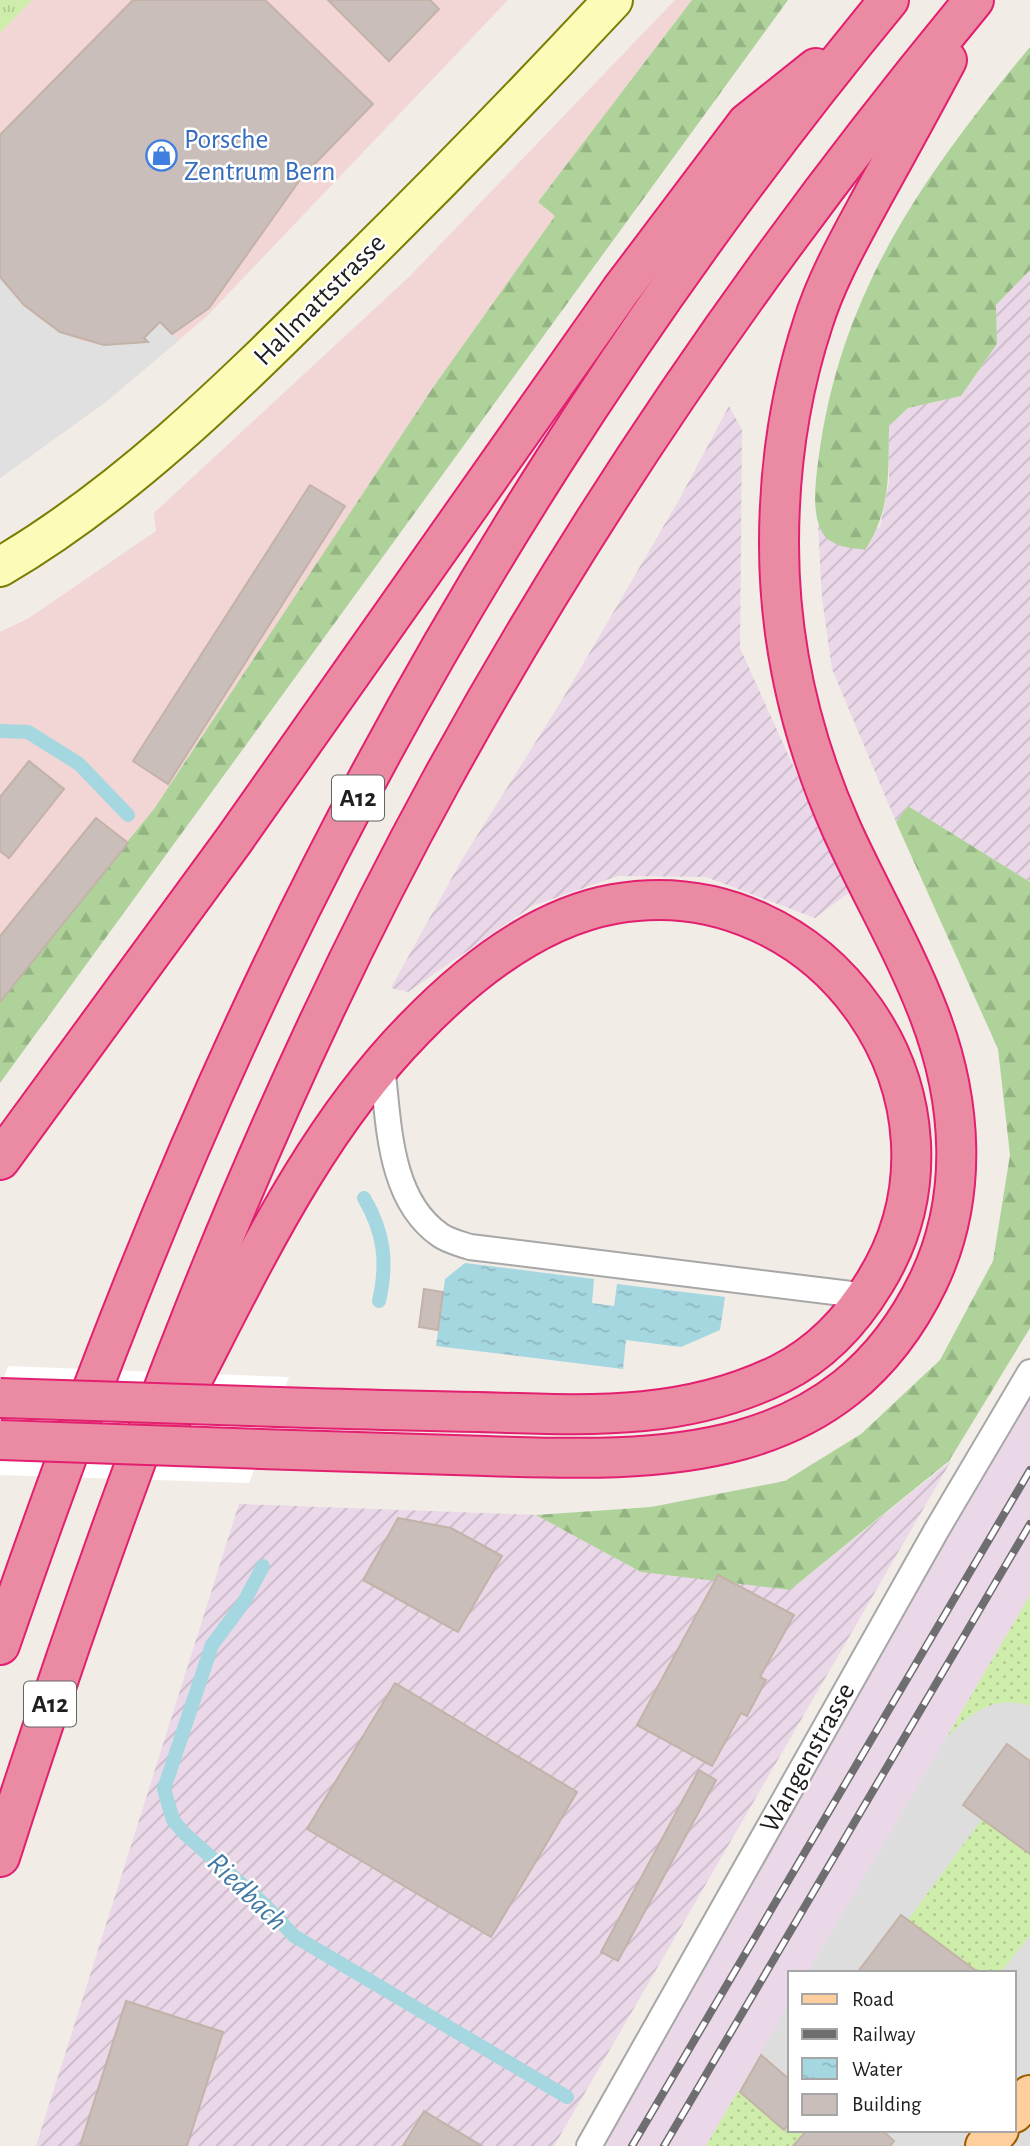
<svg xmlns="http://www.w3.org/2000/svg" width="1030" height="2146" font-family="'Alegreya Sans',sans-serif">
	<defs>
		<pattern id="industrial-furrows" width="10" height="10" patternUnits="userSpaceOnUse" patternTransform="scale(1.75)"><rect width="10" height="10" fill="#ead7e8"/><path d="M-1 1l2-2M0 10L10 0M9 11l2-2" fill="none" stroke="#c8b8c7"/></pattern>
		<pattern id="grass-tufts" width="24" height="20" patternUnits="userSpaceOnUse" patternTransform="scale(1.75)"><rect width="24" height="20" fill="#cfedaa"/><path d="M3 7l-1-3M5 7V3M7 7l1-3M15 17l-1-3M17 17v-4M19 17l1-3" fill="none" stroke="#b1cb92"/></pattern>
		<pattern id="forest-firs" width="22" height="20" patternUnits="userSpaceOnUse" patternTransform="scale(1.75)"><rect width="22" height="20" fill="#aed299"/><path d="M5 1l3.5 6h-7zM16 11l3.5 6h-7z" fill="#95b484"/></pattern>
		<pattern id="garden-dots" width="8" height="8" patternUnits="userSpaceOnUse" patternTransform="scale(1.75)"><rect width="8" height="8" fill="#cfedaa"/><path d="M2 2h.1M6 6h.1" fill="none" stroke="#b1cb92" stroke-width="1.8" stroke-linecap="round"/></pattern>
		<pattern id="water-ripples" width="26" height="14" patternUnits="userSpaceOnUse" patternTransform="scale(1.75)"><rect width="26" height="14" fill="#a5d7e0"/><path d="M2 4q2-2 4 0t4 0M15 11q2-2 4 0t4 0" fill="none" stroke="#8eb8c0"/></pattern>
	</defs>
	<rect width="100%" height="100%" fill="#f1ece6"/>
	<path fill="#dedddd" d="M1030,1595V2146H706L790,2002V2130H1014V1973H807Z"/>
	<g fill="#f2d5d5">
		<path d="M32,0H508L207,316L107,401L0,478V33Z"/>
		<path d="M675,0H692L538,202L556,215L434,386L154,809L0,998V632L29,618L156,531L154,513L410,276Z"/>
	</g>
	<g fill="url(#industrial-furrows)">
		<path d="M1030,270V882L908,806L896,822L832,669L822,598L818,525L833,543L880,527L889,482V426L908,408L961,396L997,344L996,305Z"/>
		<path d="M729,406L742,430L740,648L850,892L815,918L706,877L618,876L532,906L408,992L391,988L460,863L562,700L679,500Z"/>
		<path d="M951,1461L554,2146H36L239,1504L537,1515L641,1572L791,1589Z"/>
	</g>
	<path fill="#ead7e8" d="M1030,1372V1595L807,1973H790V2002L706,2146H589Z"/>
	<path fill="url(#grass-tufts)" d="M0,0H32L0,33Z"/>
	<g fill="url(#forest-firs)">
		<path d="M692,0H788L0,1083V998L154,809L434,386L555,216L538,202Z"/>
		<path d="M1030,47V270L996,305L997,344L961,396L908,408L889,426C888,473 892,508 865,550C856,548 843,548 834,543C807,531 816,479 819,455C842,288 925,174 1030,47Z"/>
		<path d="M908,806L1030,882V1328L949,1461L790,1590L641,1572L536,1515L651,1507L785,1481L861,1434L940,1360L993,1261L1010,1155L998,1049L896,822Z"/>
	</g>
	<g fill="url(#garden-dots)">
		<path d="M1030,1595V1706C993,1694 968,1714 945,1740Z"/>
		<path d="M982,1819L1030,1854V1936L1000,1973H979L908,1920Z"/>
		<path d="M738,2091L783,2130L790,2123V2130H807L793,2146H706Z"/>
	</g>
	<path fill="#e0e0e0" d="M0,277L40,319L81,341L104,345L147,342L144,338L160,322L179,340L107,401L0,478Z"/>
	<path fill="url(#water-ripples)" d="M465,1263L594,1279L592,1303L614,1306L617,1284L725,1297L720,1330L681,1347L626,1340L623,1369L436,1346L445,1279Z"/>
	<path fill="#fff" d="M8,1366L289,1377L249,1483L0,1475V1388Z"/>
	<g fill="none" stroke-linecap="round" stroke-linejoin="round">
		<g stroke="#a5d7e0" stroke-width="14">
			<path d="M0,731L28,732L79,764L128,815"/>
			<path d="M364,1198C384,1232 388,1262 379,1301"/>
			<path d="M263,1566L244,1602L212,1645L164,1789L173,1820L184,1833L267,1907L294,1936L567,2097"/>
		</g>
	</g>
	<g fill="#c9beb9" stroke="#c3b2a7" stroke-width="2">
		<path d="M133,0H265L373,104L302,177L209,308L172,334L160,322L144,338L148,342L104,345L60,332L24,305L0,277V135Z"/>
		<path d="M328,0H430L439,9L389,61Z"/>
		<path d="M310,485L345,506L168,784L133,761Z"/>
		<path d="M29,761L64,789L9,858L0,851V797Z"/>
		<path d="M96,818L128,843L0,1002V936Z"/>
		<path d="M424,1289L443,1292L438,1330L419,1327Z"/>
		<path d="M398,1518L451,1528L502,1556L458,1632L363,1580Z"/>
		<path d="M718,1575L794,1615L760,1677L766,1680L747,1716L741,1713L712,1766L637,1725Z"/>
		<path d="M395,1683L577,1792L491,1937L307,1829Z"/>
		<path d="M1007,1744L1030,1761V1854L963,1805Z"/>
		<path d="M699,1770L716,1780L618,1961L601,1952Z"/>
		<path d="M901,1915L908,1920L979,1973H857Z"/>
		<path d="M126,2001L223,2032L187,2146H80Z"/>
		<path d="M761,2055L790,2080V2123L784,2130L740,2092Z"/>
		<path d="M424,2111L482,2146H403Z"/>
		<path d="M807,2130H882L894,2141L890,2146H793Z"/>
	</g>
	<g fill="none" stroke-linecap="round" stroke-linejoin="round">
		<defs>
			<g id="service">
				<path d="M382,1065C389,1121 388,1199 440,1235C448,1241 461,1244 470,1247L867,1296"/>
				<path d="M589,2146L936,1531L1030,1372"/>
			</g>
			<path id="secondary" d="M0,567C124,494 226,393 328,292C425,197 520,100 613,0"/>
			<g id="primary">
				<path d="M1014,2113L1030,2095"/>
				<path d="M985,2146L999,2130"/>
			</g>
			<g id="motorway">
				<path d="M0,1160L234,840L621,290L747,123L816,68"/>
				<path d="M176,1411C246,1279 308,1137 414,1029C468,973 536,918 614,904C823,867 987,1100 875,1282C852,1320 820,1354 780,1374C682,1422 585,1415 479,1412C412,1411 345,1409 278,1407"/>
				<path d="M262,1449C337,1451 412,1454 486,1456C662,1462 839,1466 928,1282C969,1197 962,1100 929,1014C905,951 870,892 842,830C802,740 779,642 779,544C779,470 790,393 813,323C827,278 852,235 874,194C899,149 923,105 947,60"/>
				<path d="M0,1645C80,1413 168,1183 275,961C440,619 647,293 889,0"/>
				<path d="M0,1857C119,1486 255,1120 442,779C594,502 773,243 974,0"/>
			</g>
		</defs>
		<use href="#service" stroke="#a7a7a7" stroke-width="28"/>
		<use href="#secondary" stroke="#797d00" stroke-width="42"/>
		<use href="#primary" stroke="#9c5d00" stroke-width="42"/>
		<use href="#motorway" stroke="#e31f70" stroke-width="42"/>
		<use href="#service" stroke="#fff" stroke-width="24"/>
		<use href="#secondary" stroke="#fcfbb8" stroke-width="38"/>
		<use href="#primary" stroke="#ffce9d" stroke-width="38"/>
		<use href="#motorway" stroke="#eb8ba3" stroke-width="38"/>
		<defs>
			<g id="rail">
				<path d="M632,2146L1030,1470"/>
				<path d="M664,2146L1030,1524"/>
			</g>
		</defs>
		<use href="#rail" stroke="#6e6e6e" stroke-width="8"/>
		<use href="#rail" stroke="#fff" stroke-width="5" stroke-dasharray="16" stroke-linecap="butt"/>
		<defs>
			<g id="motorway-bridge">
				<path d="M0,1398L278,1407"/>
				<path d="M0,1440L262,1449"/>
			</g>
		</defs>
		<use href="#motorway-bridge" stroke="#e31f70" stroke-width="42" stroke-linecap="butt"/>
		<use href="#motorway-bridge" stroke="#eb8ba3" stroke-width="38"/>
	</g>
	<defs>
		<symbol id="shop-ring" viewBox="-11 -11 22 22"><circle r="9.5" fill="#fff" stroke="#3f7fe0" stroke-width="1.5"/><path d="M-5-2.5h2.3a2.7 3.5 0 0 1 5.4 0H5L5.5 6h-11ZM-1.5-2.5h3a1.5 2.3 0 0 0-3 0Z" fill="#3f7fe0"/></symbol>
	</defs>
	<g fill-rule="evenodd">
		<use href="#shop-ring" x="144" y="138" width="35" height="35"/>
	</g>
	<g text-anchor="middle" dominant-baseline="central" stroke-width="5" stroke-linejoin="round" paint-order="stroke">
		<g fill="#fff" stroke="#636363" stroke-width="2">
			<rect x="332" y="775.5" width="52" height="45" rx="5"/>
			<rect x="24" y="1681.5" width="52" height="45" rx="5"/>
		</g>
		<g font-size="26" font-weight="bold" fill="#202020">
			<text x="358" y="798">A12</text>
			<text x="50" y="1704">A12</text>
		</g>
		<g font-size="28" fill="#366cbe" stroke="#fff" text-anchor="start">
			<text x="184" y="140">Porsche<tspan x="184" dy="32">Zentrum Bern</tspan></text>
		</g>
		<g font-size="28" fill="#202020" stroke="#fff">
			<text transform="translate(320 300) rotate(-45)">Hallmattstrasse</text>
			<text transform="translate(808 1758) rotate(-61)">Wangenstrasse</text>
		</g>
		<g font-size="30" font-style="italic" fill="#4279a4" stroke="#fff">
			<text transform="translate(247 1892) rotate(44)">Riedbach</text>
		</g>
	</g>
	<rect x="788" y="1971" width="228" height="161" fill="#ffffff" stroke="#a6a6a6" stroke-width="2"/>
	<rect x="802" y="1994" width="35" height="10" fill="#ffce9d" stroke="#a6a6a6" stroke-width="2"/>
	<text x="852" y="2006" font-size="21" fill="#202020">Road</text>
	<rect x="802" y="2029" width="35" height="10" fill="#6e6e6e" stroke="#a6a6a6" stroke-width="2"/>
	<text x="852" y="2041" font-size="21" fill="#202020">Railway</text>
	<rect x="802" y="2058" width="35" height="21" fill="url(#water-ripples)" stroke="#a6a6a6" stroke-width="2"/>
	<text x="852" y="2076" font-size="21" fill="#202020">Water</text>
	<rect x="802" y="2094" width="35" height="21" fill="#c9beb9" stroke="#a6a6a6" stroke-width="2"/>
	<text x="852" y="2111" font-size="21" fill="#202020">Building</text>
</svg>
